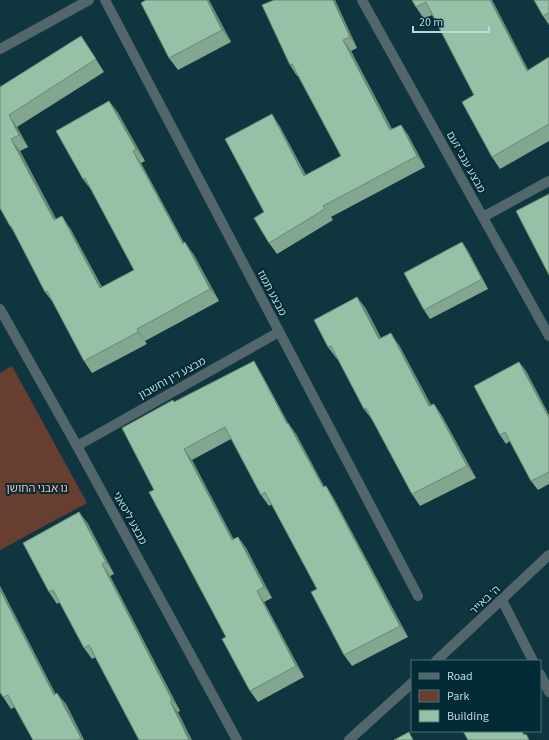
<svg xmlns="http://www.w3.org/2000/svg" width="549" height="740" font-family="'Source Sans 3','Noto Sans Hebrew',sans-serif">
	<rect width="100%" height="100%" fill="#0f363f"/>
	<path fill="#683e31" d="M12,366L87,503L0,550V373Z"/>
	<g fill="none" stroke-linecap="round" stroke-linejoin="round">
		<g stroke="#52666c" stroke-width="10">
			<path d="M105,0L418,596"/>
			<path d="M362,0L549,336"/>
			<path d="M0,49L89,0"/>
			<path d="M483,217L549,181"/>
			<path d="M0,309L77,446L237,740"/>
			<path d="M77,446L279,332"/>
			<path d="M502,600L533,661"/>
			<path d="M436,661L549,555"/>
			<path d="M540,674L549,692"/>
			<path d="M349,740L412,683"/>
		</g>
	</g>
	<g fill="#82a690">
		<path d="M146,0H209L231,42L178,70L169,58Z"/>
		<path d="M335,0L357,48L351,51L392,129L401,125L408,135L425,167L331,217L333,220L277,254L269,243L264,212L279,125L306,175L341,156L298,76H297L290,65Z"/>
		<path d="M412,0H492L528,70L549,57V141L500,169L492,157L474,95L432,15L424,19L416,7Z"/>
		<path d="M549,0V25L543,16Z"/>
		<path d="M81,36L89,48L104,72L17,127L28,147L20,151L56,219L70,228L102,287L134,270L92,191L83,179L109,101L118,113L145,161L141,163L184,243L194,255L219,301L145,341L147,344L92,373L84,361L54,304L45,292L17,237L10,226L0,87Z"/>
		<path d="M462,242L468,251L488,289L430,319L424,310Z"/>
		<path d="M357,297L366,309L381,338L399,345L431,405L434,404L442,416L476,478L420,506L412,494L373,421L364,409L338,359H337L328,347Z"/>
		<path d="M519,362L526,371L549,415V484L538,490L531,481L510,441L506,444L500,435Z"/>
		<path d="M261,373L288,423L296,434L324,487L326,486L333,497L408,637L352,666L344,655L317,589L272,504L269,506L261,495L231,439L192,460L233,539L238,537L246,548L272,598L264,602L304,677L258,702L250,691L226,637L154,490L174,402Z"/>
		<path d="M79,512L88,524L114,574L110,576L180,711L178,712L96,657L92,659L84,648L60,602L57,604L49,592Z"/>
		<path d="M0,586L55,694L66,704L84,740H33L15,707L11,709L3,697L0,692Z"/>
	</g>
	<g fill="#6a8775">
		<path d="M207,0H209L231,42L222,30Z"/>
		<path d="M333,0H335L357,48L350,37Z"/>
		<path d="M490,0H492L535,83L527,71Z"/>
		<path d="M343,40L351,51L398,141L390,130Z"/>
		<path d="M109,101L118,113L145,161L136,149Z"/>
		<path d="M272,114L279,125L312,187L304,176Z"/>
		<path d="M9,115L17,127L28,147L19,135Z"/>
		<path d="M401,125L408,135L425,167L417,156Z"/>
		<path d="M11,139L20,151L63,232L54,220Z"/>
		<path d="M133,151L141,163L191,256L183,244Z"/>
		<path d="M62,216L70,228L108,300L100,288Z"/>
		<path d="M185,242L194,255L219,301L210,289Z"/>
		<path d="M462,242L468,251L488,289L482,279Z"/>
		<path d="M357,297L366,309L388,351L379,339Z"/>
		<path d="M137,329L147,344L138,332Z"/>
		<path d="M391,333L399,345L438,418L429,406Z"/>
		<path d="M254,361L261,373L294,435L287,424Z"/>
		<path d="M519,362L526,371L549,415V418Z"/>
		<path d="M434,404L442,416L476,478L467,466Z"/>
		<path d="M288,423L296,434L331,499L323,487Z"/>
		<path d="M184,449L192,460L240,551L232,540Z"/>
		<path d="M326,486L333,497L408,637L400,626Z"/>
		<path d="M79,512L88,524L114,574L106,562Z"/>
		<path d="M238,537L246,548L272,598L264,587Z"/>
		<path d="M102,564L110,576L180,711L172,700Z"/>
		<path d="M0,586L62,706L54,695L0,590Z"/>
		<path d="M257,591L264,602L304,677L296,666Z"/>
		<path d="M57,693L66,704L84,740H83L81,738Z"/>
		<path d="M170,701L178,712L192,740H189Z"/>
	</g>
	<g fill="#97c1a7" stroke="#6a8775">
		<path d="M146,0H207L222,30L169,58L141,3Z"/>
		<path d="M274,0H333L350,37L343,40L390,130L401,125L417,156L323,206L325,209L269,243L254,218L264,212L225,139L272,114L304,176L341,156L292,64L290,65L262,5Z"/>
		<path d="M412,0H490L527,71L549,57V124L492,157L462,102L474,95L426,2L416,7Z"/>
		<path d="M534,0H549V13L543,16Z"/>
		<path d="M81,36L96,59L9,115L19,135L11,139L54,220L62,216L100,288L134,270L85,178L83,179L56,131L109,101L136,149L133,151L183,244L185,242L210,289L137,329L138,332L84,361L47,291L45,292L11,226H10L0,208V87Z"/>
		<path d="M549,194V275L516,211Z"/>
		<path d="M462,242L482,279L424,310L404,273Z"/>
		<path d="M357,297L379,339L391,333L429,406L434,404L467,466L412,494L366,408L364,409L331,346L328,347L314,320Z"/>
		<path d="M254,361L287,424L288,423L323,487L326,486L400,626L344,655L311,592L317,589L265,492L261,495L225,427L184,449L232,540L238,537L264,587L257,591L296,666L250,691L222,639L226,637L149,492L154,490L122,428L173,400L174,402Z"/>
		<path d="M519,362L549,418V472L531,481L505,432L500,435L474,386Z"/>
		<path d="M79,512L106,562L102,564L172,700L170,701L189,740H139L89,645L84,648L53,590L49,592L23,543Z"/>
		<path d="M0,590L54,695L57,693L81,738L78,740H33L8,695L3,697L0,692Z"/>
		<path d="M463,731H522L524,735L526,734L529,740H468Z"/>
		<path d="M409,732L413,740H394Z"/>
	</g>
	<g text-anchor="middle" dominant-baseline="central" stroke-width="4" stroke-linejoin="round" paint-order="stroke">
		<g font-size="11" fill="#bed7df" stroke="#032b35">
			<text transform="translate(466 162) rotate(61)">מבצע ענבי זעם</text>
			<text transform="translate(272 293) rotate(62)">מבצע תמוז</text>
			<text transform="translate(172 378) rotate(-29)">מבצע דין וחשבון</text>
			<text transform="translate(130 518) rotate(61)">מבצע ליטאני</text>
			<text transform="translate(485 600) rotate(-43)">ה' באייר</text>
		</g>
		<g font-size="11" fill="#febdaa" stroke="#032b35">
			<text x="37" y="488">גו אבני החושן</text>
		</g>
	</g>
	<rect x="411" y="660" width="130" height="72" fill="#032b35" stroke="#4e7079"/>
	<rect x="419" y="673" width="20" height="6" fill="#52666c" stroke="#4e7079"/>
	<text x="447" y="680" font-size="12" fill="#bed7df">Road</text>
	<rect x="419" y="690" width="20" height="12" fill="#683e31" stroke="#4e7079"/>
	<text x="447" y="700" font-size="12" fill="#bed7df">Park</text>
	<rect x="419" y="710" width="20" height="12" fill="#97c1a7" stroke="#4e7079"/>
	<text x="447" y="720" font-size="12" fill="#bed7df">Building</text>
	<path d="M413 26v6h76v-6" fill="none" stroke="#bed7df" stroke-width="2"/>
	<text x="419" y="26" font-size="12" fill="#bed7df" stroke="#032b35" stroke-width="3" paint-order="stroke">20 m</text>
</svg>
